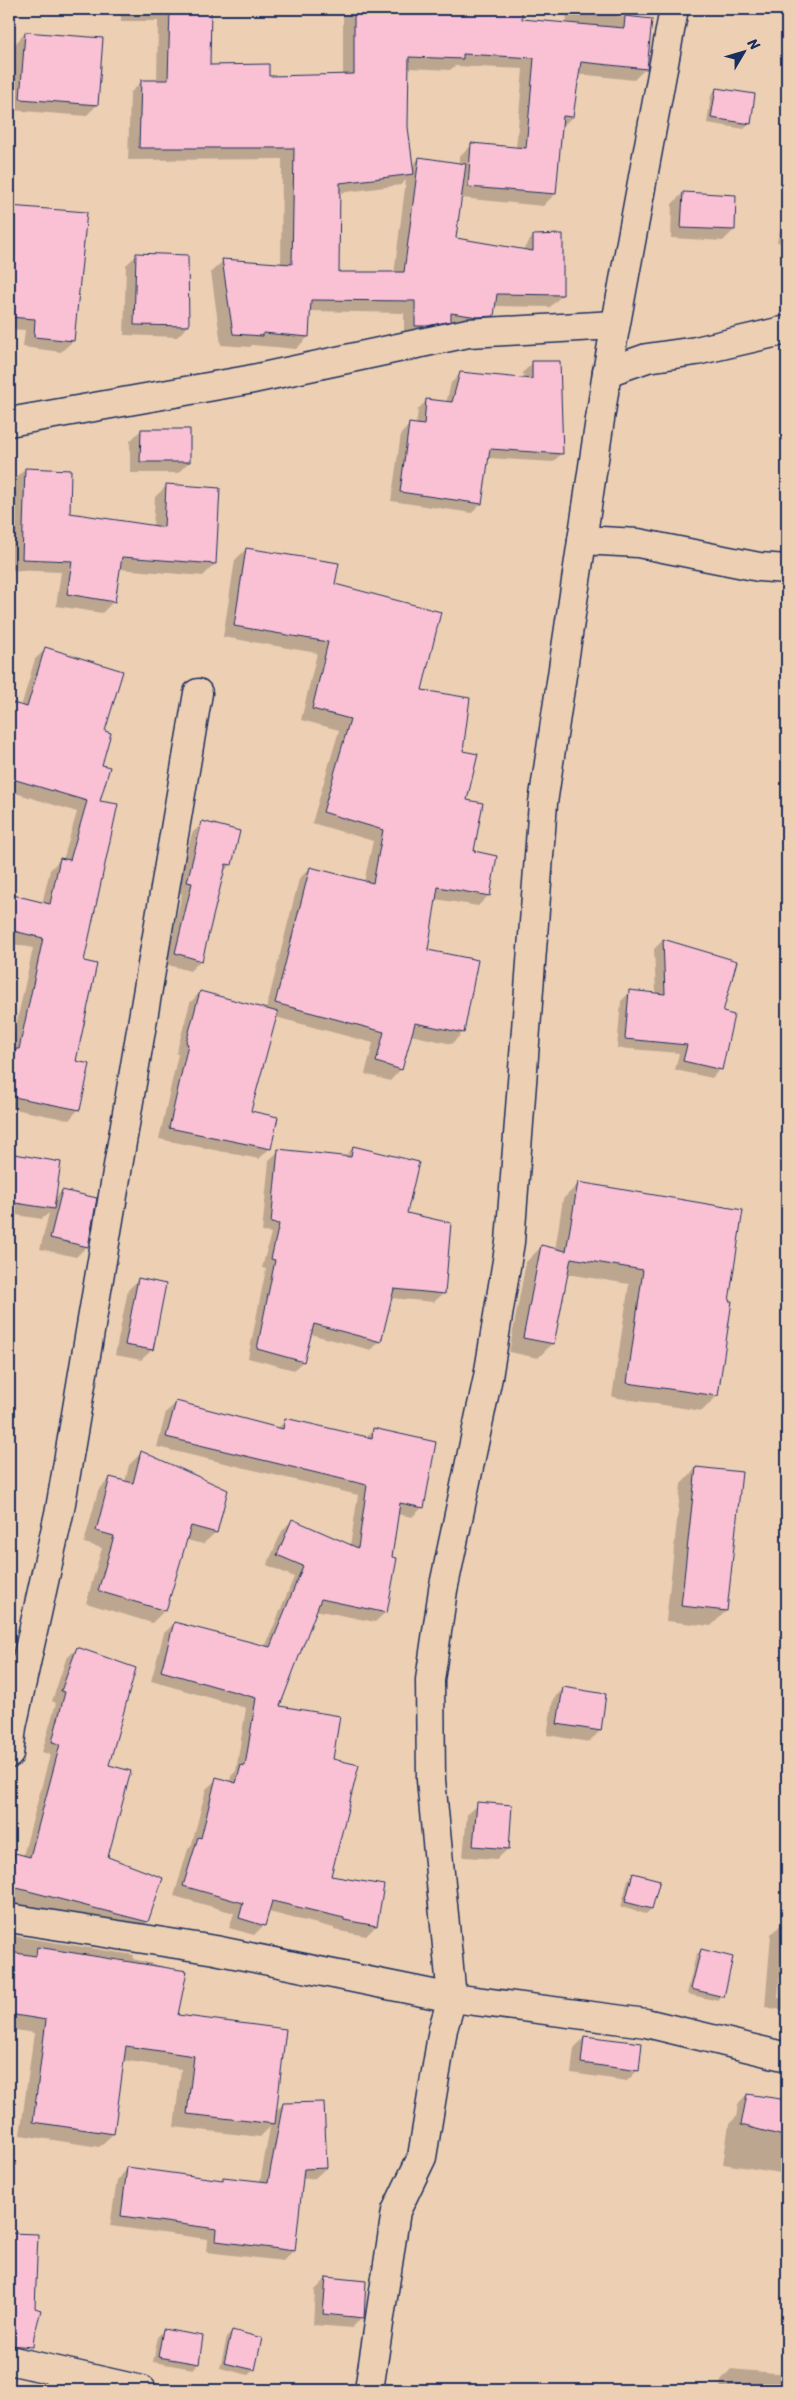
<svg xmlns="http://www.w3.org/2000/svg" width="796" height="2399" font-family="Sriracha,sans-serif">
	<rect width="100%" height="100%" fill="#edd0b4"/>
	<filter id="ink" filterUnits="userSpaceOnUse"><feTurbulence type="fractalNoise" baseFrequency=".02" numOctaves="2"/><feDisplacementMap in="SourceGraphic" scale="10" xChannelSelector="R" yChannelSelector="G"/><feConvolveMatrix kernelMatrix="1 2 1 2 8 2 1 2 1" color-interpolation-filters="sRGB"/></filter>
	<g filter="url(#ink)">
		<g fill="#0003" fill-rule="evenodd">
			<path d="M121,9H167V12L170,9H210L209,67L268,77L343,76V9H521L520,20L567,24L566,9H617V16L651,20L646,68L634,80L578,74L572,117L561,128L555,194L543,206L460,198L455,239L522,251L533,236L562,295L550,307L494,306L493,315L481,327L404,337V313L309,311L308,337L296,349L252,345L250,347L221,345L211,272L223,261L281,264L282,159L128,160L130,93L142,81H157L158,21H121ZM455,66L523,69L516,149L472,145L460,156V164L419,158L412,166L407,127L408,68L450,70ZM406,180L394,274L337,273L339,193L401,185Z"/>
			<path d="M25,33L97,105L86,116L10,110L15,44Z"/>
			<path d="M716,89L750,124L744,129L707,123L711,95Z"/>
			<path d="M683,193L735,196L734,230L723,241L671,238L672,204Z"/>
			<path d="M787,203V244L777,242Z"/>
			<path d="M9,207L86,213L73,341L61,352L23,347L25,330L9,329Z"/>
			<path d="M137,255L188,326L177,337L124,335L126,265Z"/>
			<path d="M533,363L562,453L553,462L487,458L481,503L472,513L391,501L401,434L410,424L416,425L418,409L427,400L446,403L451,383L460,374L524,379L523,372Z"/>
			<path d="M141,430L189,462L178,473H130V441Z"/>
			<path d="M25,469L68,514L153,526L155,497L167,485L215,564L203,576L119,569L114,601L102,613L56,606L61,572L9,570V479H15Z"/>
			<path d="M246,549L334,585L420,691L461,752L472,852L489,895L478,906L435,899L427,951L463,1032L452,1044L410,1035L401,1069L390,1081L365,1074L373,1043L275,1017L250,1112L270,1148L259,1159L159,1139L178,1054H176L190,1003L200,992L266,1010L299,879L310,868L364,882L373,841L312,823L339,730L301,720L317,653L223,637L235,560Z"/>
			<path d="M46,649L103,732L74,1062L79,1109L69,1120L9,1108V1048H11L33,948L9,943V896L42,904L50,870L60,859L63,860L77,812L9,791V703L21,707L35,659Z"/>
			<path d="M787,783V809L782,808Z"/>
			<path d="M203,823L231,864L222,873L201,960L190,971L165,964L182,894L177,892L192,833Z"/>
			<path d="M663,940L736,962L721,1013L720,1069L712,1078L675,1070L679,1053L617,1048L621,1001L630,992L656,994L654,949Z"/>
			<path d="M353,1148L406,1214L444,1293L434,1302L390,1298L380,1341L371,1350L310,1334L303,1361L294,1370L248,1358L266,1269L262,1268L271,1233L262,1232L269,1160L279,1151L343,1158Z"/>
			<path d="M9,1154L60,1163L54,1199L62,1191L86,1247L76,1257L40,1249L49,1213L42,1219L9,1214Z"/>
			<path d="M578,1184L730,1302L717,1396L702,1411L612,1397L629,1284L567,1274L553,1343L538,1358L509,1352L526,1262L541,1247L555,1250L563,1199Z"/>
			<path d="M139,1279L152,1350L141,1360L115,1355L128,1290Z"/>
			<path d="M177,1402L277,1429L286,1420L365,1438L373,1430L423,1507L412,1517L397,1514L386,1612L375,1622L315,1610L279,1707L332,1760L330,1877L376,1926L366,1936L334,1930V1928L268,1912L264,1925L254,1935L229,1928L234,1913L174,1896L188,1849L192,1844L206,1789L217,1779L230,1782L231,1776L236,1771L246,1708L151,1681L164,1633L175,1623L265,1647L294,1577L267,1565L282,1531L292,1520L350,1546L358,1495L157,1447L166,1412Z"/>
			<path d="M141,1453L216,1532L203,1544L186,1540L165,1610L152,1623L86,1603L102,1548L84,1543L98,1491L110,1478L125,1482L129,1465Z"/>
			<path d="M696,1468L726,1611L711,1626L666,1621L681,1484Z"/>
			<path d="M77,1648L108,1766L106,1858L162,1879L146,1923L135,1934L9,1914V1861L15,1854L23,1856L50,1755L42,1752L56,1703L52,1701L66,1659Z"/>
			<path d="M564,1688L605,1695L600,1731L589,1742L547,1735L553,1699Z"/>
			<path d="M478,1804L508,1849L497,1859L463,1857L467,1814Z"/>
			<path d="M634,1875L659,1881L651,1909L646,1914L621,1907L628,1880Z"/>
			<path d="M787,1919V2011L765,2007L771,1934ZM783,1935H786L781,1998H778Z"/>
			<path d="M9,1935L134,1955L133,1959L186,1972L177,2016L275,2112L283,2104L326,2168L315,2178L301,2179L294,2250L283,2261L206,2252L207,2239L110,2226L117,2180L127,2169L221,2181L224,2178L260,2182L270,2127L260,2137L174,2127L181,2069L122,2060L113,2134L99,2147L20,2135L34,2033L9,2029Z"/>
			<path d="M701,1950L723,1996L718,2001L687,1994L696,1955Z"/>
			<path d="M585,2037L638,2070L627,2081L571,2073L574,2048Z"/>
			<path d="M747,2095L787,2102V2174L723,2164L729,2124L736,2117L738,2104Z"/>
			<path d="M787,2219V2259H782Z"/>
			<path d="M10,2234L31,2339L19,2351L9,2348Z"/>
			<path d="M326,2279L362,2317L352,2328L313,2325L315,2290Z"/>
			<path d="M163,2331L198,2364L193,2369L153,2362L158,2336Z"/>
			<path d="M232,2332L254,2370L248,2375L220,2368L227,2337Z"/>
			<path d="M731,2369L787,2374V2390H720L721,2380Z"/>
		</g>
		<g fill="#fac0d4" stroke="#1b2f5e">
			<path d="M170,9H211L210,65L269,64V76L354,74V9H522V19L624,28L625,16L652,19L647,69L581,62L573,117L563,116L556,194L468,187L471,143L526,148L534,58L463,54V59L409,57L408,127L414,174L340,183L339,272H404L419,157L466,164L456,238L533,251V235L563,234V295L497,294L494,316L478,317L451,313V321L427,326H415V301L311,300L309,337L263,333V336L233,334L222,259L292,264L294,148H139L141,80H168Z"/>
			<path d="M25,32L103,38L98,105L20,99Z"/>
			<path d="M716,88L755,94L751,124L711,118Z"/>
			<path d="M683,192L736,195L735,230L681,228Z"/>
			<path d="M9,206L87,212L74,341L34,337L35,319L9,317Z"/>
			<path d="M136,253L188,255L189,326L134,325Z"/>
			<path d="M532,361H560L563,454L490,449L482,504L400,492L409,423L424,425L426,399L452,402L460,372L532,379Z"/>
			<path d="M141,429H190V462H140Z"/>
			<path d="M25,468L71,470L70,513L164,527L166,484L220,488L216,564L122,557L115,602L67,594L72,561L22,559Z"/>
			<path d="M246,548L339,563L335,584L441,612L422,690L470,698L463,751L478,754L467,800L483,803L474,851L497,856L490,896L438,887L428,950L478,960L464,1033L415,1023L402,1070L376,1062L384,1032L275,1003L310,867L373,883L383,830L323,812L350,719L312,709L328,642L234,626Z"/>
			<path d="M45,647L123,671L105,731L111,733L102,765L110,767L100,801L118,804L84,961L97,964L76,1061L90,1064L80,1110L9,1096V1082L16,1049H19L43,938L9,930V894L50,904L60,858L70,860L87,801L9,778V702L27,707Z"/>
			<path d="M202,821L240,831L232,865L226,864L202,961L175,953L192,883L187,882Z"/>
			<path d="M663,939L737,961L723,1012L734,1015L722,1070L683,1061L687,1045L625,1039L629,990L665,994Z"/>
			<path d="M200,991L278,1012L251,1111L278,1117L271,1149L169,1128L188,1044L186,1043Z"/>
			<path d="M353,1146L419,1162L407,1213L451,1223L445,1294L394,1289L381,1342L314,1324L304,1362L257,1349L275,1260L271,1259L279,1224L271,1223L278,1149L351,1157Z"/>
			<path d="M9,1153L61,1162L54,1209L9,1202Z"/>
			<path d="M578,1182L743,1210L729,1301H732L718,1396L627,1383L643,1270L571,1258L554,1344L523,1338L541,1245L566,1251Z"/>
			<path d="M62,1190L97,1198L88,1247L50,1238Z"/>
			<path d="M138,1278L166,1284L153,1350L125,1345Z"/>
			<path d="M176,1401L283,1429L285,1418L372,1438L373,1428L436,1442L424,1508L400,1503L392,1557L397,1558L387,1613L321,1599L280,1706L340,1716L333,1759L359,1765L331,1876L384,1885L377,1926L344,1920V1918L272,1901L265,1926L239,1918L243,1903L183,1886L198,1837L201,1838L216,1777L236,1783L241,1765L245,1766L256,1698L161,1671L174,1622L270,1647L303,1566L277,1555L292,1519L358,1548L367,1485L166,1437Z"/>
			<path d="M141,1451L228,1490L217,1533L191,1526L166,1611L98,1591L114,1536L96,1531L110,1477L133,1483Z"/>
			<path d="M696,1467L742,1472L727,1611L681,1606Z"/>
			<path d="M77,1647L136,1668L109,1765L131,1771L108,1857L163,1878L148,1922L9,1886L15,1853L30,1857L60,1744L52,1742L65,1692L61,1691Z"/>
			<path d="M563,1687L606,1694L601,1731L557,1724Z"/>
			<path d="M477,1802L512,1805L509,1849L473,1846Z"/>
			<path d="M633,1873L660,1880L652,1909L625,1902Z"/>
			<path d="M37,1947L187,1971L178,2015L286,2029L275,2124L187,2114L194,2056L126,2046L114,2134L33,2122L46,2020L9,2014V1952L36,1956Z"/>
			<path d="M701,1949L733,1957L724,1997L691,1989Z"/>
			<path d="M584,2036L642,2043L639,2071L581,2063Z"/>
			<path d="M747,2094L787,2100V2137L741,2125Z"/>
			<path d="M324,2102L327,2168L304,2169L295,2251L216,2241L217,2229L121,2216L127,2167L223,2180V2177L268,2182L283,2103Z"/>
			<path d="M9,2233L38,2234L35,2308L41,2310L34,2336L33,2347L9,2345Z"/>
			<path d="M326,2277L366,2281L364,2318L323,2314Z"/>
			<path d="M163,2329L203,2336L199,2364L158,2357Z"/>
			<path d="M232,2330L262,2338L255,2370L224,2363Z"/>
		</g>
		<g fill="none" stroke-linecap="round" stroke-linejoin="round">
			<defs>
				<g id="minor">
					<path d="M607,372L647,358L696,351L787,330"/>
					<path d="M9,422L248,380L468,333L615,325"/>
					<path d="M582,540L638,543L759,567L787,569"/>
					<path d="M9,1754L12,1727L60,1509L198,693"/>
					<path d="M9,1918L215,1950L452,1998L646,2023L787,2057"/>
					<path d="M9,2360L142,2390"/>
					<path d="M369,2390L396,2211L422,2157L443,2029L452,1998L431,1780L430,1680L443,1590L488,1377L510,1242L543,803L607,372L674,9"/>
				</g>
			</defs>
			<use href="#minor" stroke="#1b2f5e" stroke-width="31"/>
			<use href="#minor" stroke="#edd0b4" stroke-width="28"/>
		</g>
	</g>
	<rect width="796" height="2399" fill="none" stroke="#edd0b4" stroke-width="30"/>
	<rect x="15" y="15" width="766" height="2369" fill="none" stroke="#1b2f5e" stroke-width="2" filter="url(#ink)"/>
	<g transform="translate(744 52) rotate(52)" stroke="#edd0b4" stroke-width="4" paint-order="stroke">
	<path d="M0-4L9 19L0 12L-9 19Z" fill="#1b2f5e"/>
	<text y="-8" font-size="14" font-weight="bold" text-anchor="middle" fill="#1b2f5e">N</text>
	</g>
</svg>
